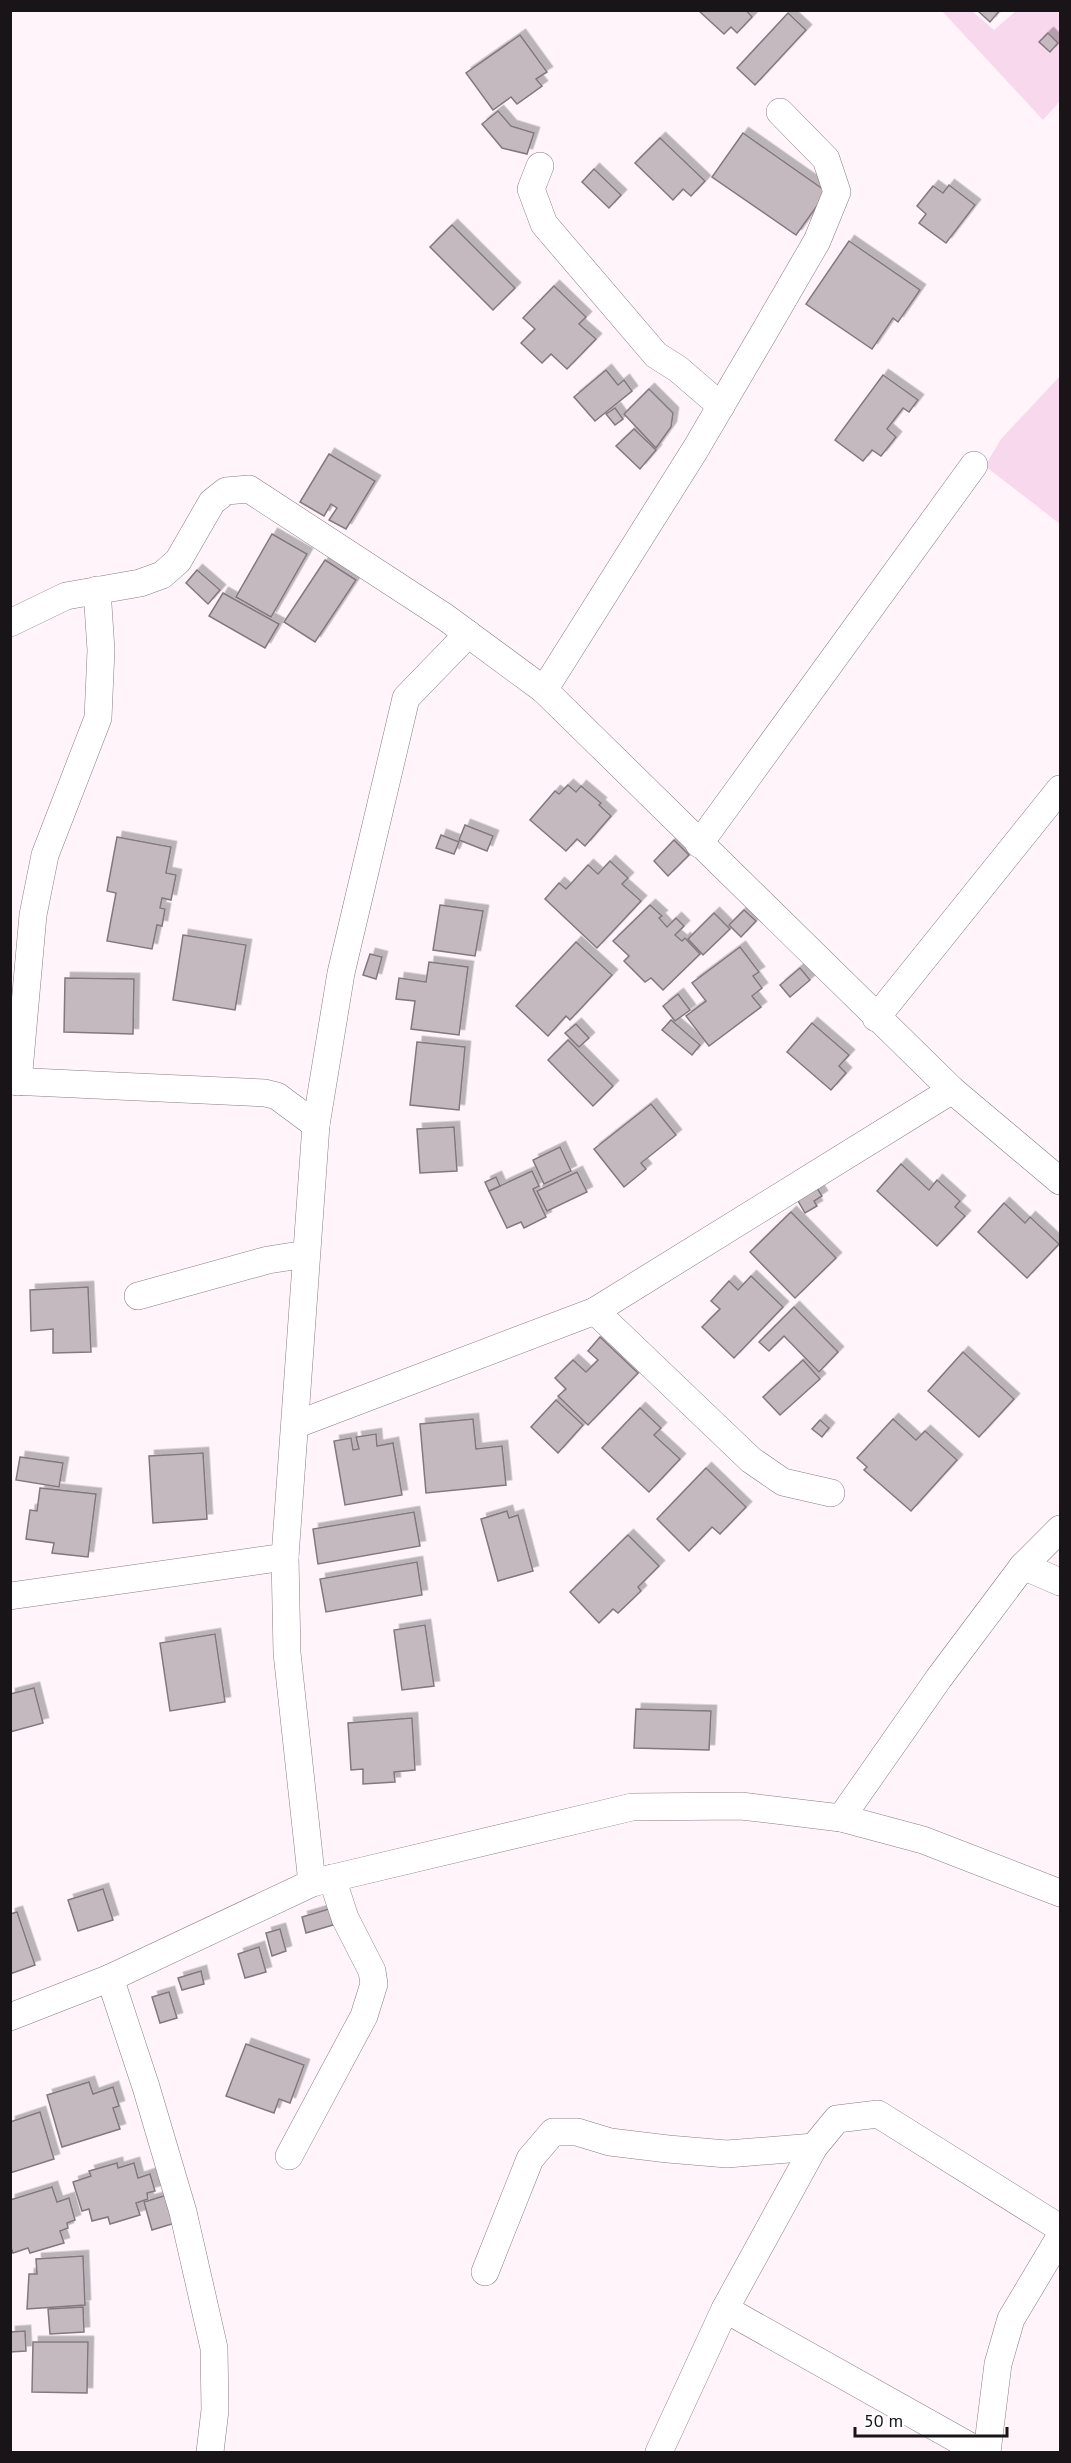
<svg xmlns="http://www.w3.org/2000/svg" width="1071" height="2463" font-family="'PT Sans',sans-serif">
	<defs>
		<filter id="shadow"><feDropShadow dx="5.5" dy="-5.5" stdDeviation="0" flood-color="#0004"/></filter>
	</defs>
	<rect width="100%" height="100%" fill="#fef4fa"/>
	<g fill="#f8d8ec">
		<path d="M942,11H972L994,30L1016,11H1060V101L1043,120Z"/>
		<path d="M1060,376V524L985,466L1001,439Z"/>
	</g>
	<g fill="#c5b9c0" stroke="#83787f" stroke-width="1.5" filter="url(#shadow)">
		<path d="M698,10H746L752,17L737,33L731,27L724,34Z"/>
		<path d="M977,10H1000L990,22Z"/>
		<path d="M788,13L806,30L755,85L737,68Z"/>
		<path d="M1048,33L1058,43L1050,52L1039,42Z"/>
		<path d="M520,35L547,72L536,79L542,86L517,104L511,97L493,110L466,73Z"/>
		<path d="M498,111L511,126L534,133L527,154L502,148L482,124Z"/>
		<path d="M743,133L827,192L796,235L712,177Z"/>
		<path d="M660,138L705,181L691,196L683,189L673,200L635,163Z"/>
		<path d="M594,169L621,195L609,208L582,182Z"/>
		<path d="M949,185L975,205L946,243L919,223L926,214L917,206L933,186L943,193Z"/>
		<path d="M452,225L515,288L493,310L430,247Z"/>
		<path d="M849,241L920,290L898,322L893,318L872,349L806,304Z"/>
		<path d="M554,286L586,317L579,324L596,339L567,369L551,354L542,363L521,343L535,329L523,318Z"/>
		<path d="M606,370L618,385L624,380L632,391L595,421L574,397Z"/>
		<path d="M883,375L918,400L909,412L903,408L887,429L896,437L881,456L872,450L863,461L835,440Z"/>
		<path d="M649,389L673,413L671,427L656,448L624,414Z"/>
		<path d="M615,408L623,419L615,425L606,414Z"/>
		<path d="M634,429L656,450L640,469L616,446Z"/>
		<path d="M329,454L375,481L346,529L329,520L337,508L331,504L324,516L300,502Z"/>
		<path d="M272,534L307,554L271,617L236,597Z"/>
		<path d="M325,560L356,580L315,642L284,622Z"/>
		<path d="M197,570L220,590L208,604L186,583Z"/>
		<path d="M223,593L279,624L265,648L209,616Z"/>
		<path d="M568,785L576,792L581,786L601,803L599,805L611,816L585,846L577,839L566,851L530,820L555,791L559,794Z"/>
		<path d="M465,825L493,836L487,851L459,840Z"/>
		<path d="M441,835L459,842L454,854L436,848Z"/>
		<path d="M117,837L171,847L166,873L176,875L171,900L162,898L160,908L165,909L162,926L157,925L152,949L107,941L116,893L107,891Z"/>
		<path d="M674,840L689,855L668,876L654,861Z"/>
		<path d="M610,861L628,878L622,884L641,901L597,948L545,899L559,883L566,889L588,865L598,874Z"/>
		<path d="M440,905L483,911L475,956L433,950Z"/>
		<path d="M650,905L662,916L659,918L667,927L676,918L684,926L675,935L682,941L685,938L700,954L663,990L651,978L645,982L624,961L629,956L613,941Z"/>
		<path d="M744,910L756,921L741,937L729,925Z"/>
		<path d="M714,913L730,929L703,955L688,939Z"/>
		<path d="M183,935L246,945L235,1010L173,1000Z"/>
		<path d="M576,942L612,975L570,1020L566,1016L548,1036L516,1006Z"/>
		<path d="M740,947L759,972L753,976L762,988L752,996L761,1007L709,1046L686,1016L706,1001L692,983Z"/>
		<path d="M370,954L382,957L376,979L363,975Z"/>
		<path d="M429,962L468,967L459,1035L411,1029L415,1001L396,999L399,978L426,982Z"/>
		<path d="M800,968L810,980L790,997L780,985Z"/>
		<path d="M65,978L134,979L133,1034L64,1032Z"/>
		<path d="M678,994L690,1010L675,1021L663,1006Z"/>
		<path d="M671,1020L700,1045L692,1055L662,1030Z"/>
		<path d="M812,1023L849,1055L839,1066L846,1073L831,1090L787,1052Z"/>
		<path d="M576,1024L589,1038L579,1047L565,1033Z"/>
		<path d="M568,1040L613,1086L593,1106L548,1060Z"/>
		<path d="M417,1042L465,1047L459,1110L410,1105Z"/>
		<path d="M651,1104L676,1135L641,1163L646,1169L624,1187L594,1149Z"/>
		<path d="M454,1127L457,1171L420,1173L417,1129Z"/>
		<path d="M560,1147L571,1171L544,1184L533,1160Z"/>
		<path d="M901,1164L929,1190L937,1180L960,1201L955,1207L965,1216L937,1246L877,1191Z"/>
		<path d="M532,1171L539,1186L533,1189L546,1217L524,1228L521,1222L507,1228L489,1191Z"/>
		<path d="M577,1172L587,1192L547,1211L537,1191Z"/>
		<path d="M496,1177L500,1186L489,1191L485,1182Z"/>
		<path d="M817,1188L822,1196L814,1201L817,1206L805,1213L797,1199Z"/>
		<path d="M1004,1203L1025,1223L1030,1217L1059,1244L1027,1278L978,1232Z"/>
		<path d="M791,1212L836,1258L795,1298L750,1252Z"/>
		<path d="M751,1276L783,1307L734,1358L702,1327L720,1309L711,1301L729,1281L738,1290Z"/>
		<path d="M88,1287L91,1352L53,1353V1329L31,1331L30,1290Z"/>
		<path d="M794,1307L838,1352L819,1372L784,1336L769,1351L759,1342Z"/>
		<path d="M600,1337L638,1373L588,1425L558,1396L566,1389L555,1378L573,1360L586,1372L598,1360L588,1351Z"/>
		<path d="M963,1352L1014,1399L979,1437L928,1391Z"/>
		<path d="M803,1360L820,1379L780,1415L763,1397Z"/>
		<path d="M556,1400L583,1425L558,1453L531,1427Z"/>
		<path d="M640,1408L661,1428L654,1435L680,1459L649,1492L602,1448Z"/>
		<path d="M473,1419L476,1449L502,1446L506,1485L426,1493L420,1424Z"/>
		<path d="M893,1419L916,1440L925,1431L957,1460L911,1511L864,1470L867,1467L857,1458Z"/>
		<path d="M820,1420L829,1428L822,1437L812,1429Z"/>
		<path d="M376,1434L377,1446L393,1443L402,1495L345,1505L334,1441L351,1438L353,1450L359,1449L356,1437Z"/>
		<path d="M203,1453L207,1519L153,1523L149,1456Z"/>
		<path d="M20,1457L63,1463L59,1487L16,1480Z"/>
		<path d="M706,1468L746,1507L720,1534L712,1527L689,1551L657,1519Z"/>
		<path d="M40,1488L96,1494L88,1557L52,1553L54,1543L26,1539L30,1510L37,1511Z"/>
		<path d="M507,1511L509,1518L518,1515L533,1571L498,1581L481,1519Z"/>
		<path d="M414,1512L420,1546L318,1564L313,1529Z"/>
		<path d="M628,1535L659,1566L638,1587L641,1591L618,1613L613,1609L599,1623L570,1592Z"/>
		<path d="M417,1562L422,1595L326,1612L320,1579Z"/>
		<path d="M425,1625L434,1686L402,1690L394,1630Z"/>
		<path d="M215,1634L225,1702L170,1711L160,1643Z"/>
		<path d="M34,1688L43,1723L10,1732V1694Z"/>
		<path d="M636,1709L711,1711L709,1750L634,1748Z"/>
		<path d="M412,1718L415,1770L394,1772L395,1782L363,1784V1769L351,1770L348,1723Z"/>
		<path d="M103,1889L113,1920L78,1931L68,1900Z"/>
		<path d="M329,1909L333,1925L306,1933L302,1917Z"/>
		<path d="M17,1912L35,1965L10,1974V1914Z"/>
		<path d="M280,1929L286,1951L272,1956L266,1933Z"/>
		<path d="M259,1947L266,1972L245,1978L238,1954Z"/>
		<path d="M201,1971L204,1984L182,1990L178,1978Z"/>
		<path d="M169,1992L177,2018L160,2023L152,1997Z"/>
		<path d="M246,2044L304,2065L290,2103L279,2099L274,2113L226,2096Z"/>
		<path d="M89,2082L93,2094L113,2087L119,2106L113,2108L120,2129L62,2147L47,2095Z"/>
		<path d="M40,2112L54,2159L10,2173V2122Z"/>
		<path d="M117,2163L118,2168L134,2163L138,2178L150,2174L155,2191L147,2193L148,2199L136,2203L140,2215L110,2224L108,2217L92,2221L89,2209L82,2211L73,2182L91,2176L89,2171Z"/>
		<path d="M52,2187L57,2202L69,2198L75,2220L67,2223L68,2228L60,2231L64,2243L30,2253L28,2248L13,2253L10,2245V2200Z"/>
		<path d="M167,2195L175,2223L152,2230L144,2202Z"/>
		<path d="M83,2256L85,2305L27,2309L29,2274H37L36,2259Z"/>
		<path d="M83,2307L84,2332L50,2334L48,2309Z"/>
		<path d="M25,2331L26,2351L10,2352V2332Z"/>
		<path d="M33,2342H88L87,2393L32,2392Z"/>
	</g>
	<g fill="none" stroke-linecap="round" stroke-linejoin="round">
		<defs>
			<g id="minor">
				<path d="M540,166L531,189L544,224L656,355L678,369L721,406"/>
				<path d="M10,623L66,596L140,583L162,575L178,561L212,502L226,491L249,489L445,617L544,690L952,1090L1060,1181"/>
				<path d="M544,690L695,450L766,329L817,241L837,192L826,159L780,112"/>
				<path d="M699,844L974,465"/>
				<path d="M876,1018L1060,789"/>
				<path d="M10,1081L265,1093L277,1096L316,1125"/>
				<path d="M18,1082L33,915L45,855L98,718L101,650L97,590"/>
				<path d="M138,1296L268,1260L306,1254"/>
				<path d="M595,1311L751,1460L783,1482L831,1493"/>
				<path d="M295,1425L595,1311L952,1090"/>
				<path d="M1060,1529L1023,1566L1060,1582"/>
				<path d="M10,1596L285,1557"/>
				<path d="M841,1818L939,1678L1023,1566"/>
				<path d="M312,1883L287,1653L285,1557L316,1125L341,973L406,698L468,634"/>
				<path d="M110,1978L146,2087L183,2212L214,2348L215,2410L210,2452"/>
				<path d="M10,2017L110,1978L312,1883L632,1807L741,1806L841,1818L923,1840L1060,1893"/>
				<path d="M289,2156L364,2016L374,1984L372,1971L345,1918L332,1878"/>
				<path d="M485,2272L530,2159L553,2132H577L610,2142L668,2149L727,2154L814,2147"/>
				<path d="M725,2309L980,2452"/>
				<path d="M659,2452L725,2309L814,2147L837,2119L878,2114L1060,2228"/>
				<path d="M987,2452L998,2364L1011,2319L1060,2237"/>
			</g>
		</defs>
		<use href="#minor" stroke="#887d84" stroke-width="28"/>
		<use href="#minor" stroke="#fff" stroke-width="27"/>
	</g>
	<rect width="1071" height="2463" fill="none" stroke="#181417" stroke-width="24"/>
	<path d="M855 2427v9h152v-9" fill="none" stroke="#181417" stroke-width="3"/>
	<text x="864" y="2427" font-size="18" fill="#181417" stroke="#ffffff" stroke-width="4.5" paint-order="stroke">50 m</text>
</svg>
